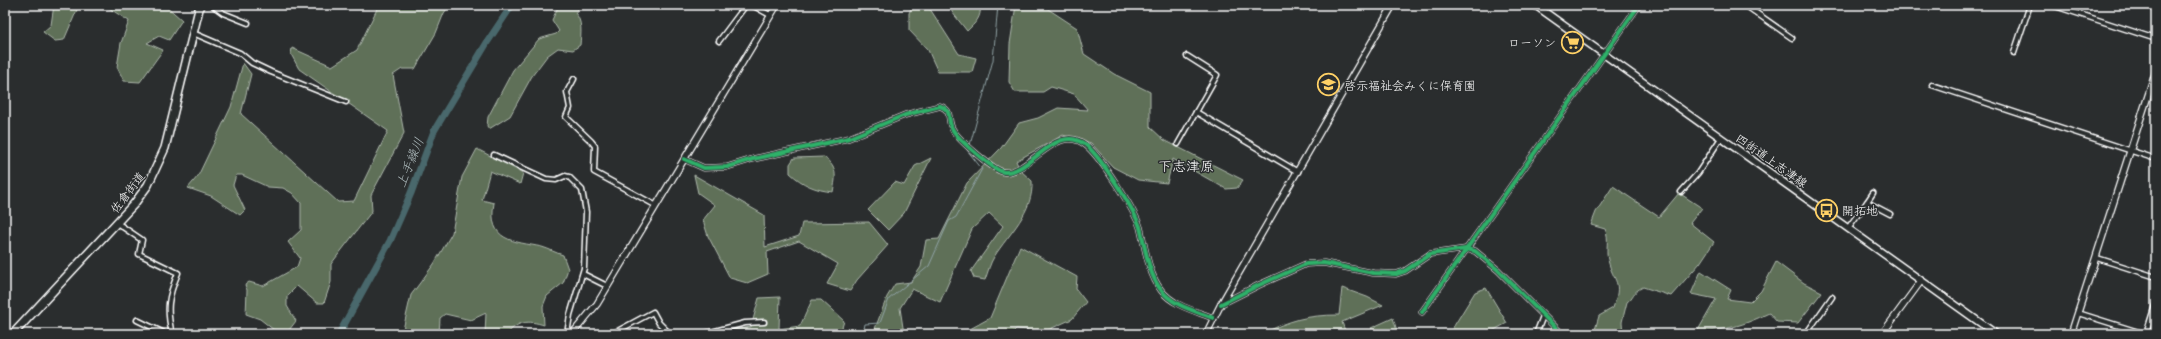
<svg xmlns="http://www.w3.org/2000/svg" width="2161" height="339" font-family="'Playpen Sans','Klee One',sans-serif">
	<rect width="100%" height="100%" fill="#2a2d2e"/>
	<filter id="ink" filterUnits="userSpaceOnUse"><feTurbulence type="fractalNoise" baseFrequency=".025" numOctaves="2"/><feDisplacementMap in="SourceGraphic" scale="8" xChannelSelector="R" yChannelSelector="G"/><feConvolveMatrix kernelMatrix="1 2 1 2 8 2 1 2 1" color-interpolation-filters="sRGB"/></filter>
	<g filter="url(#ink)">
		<g fill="#5e7059" stroke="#aeb8ac">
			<path d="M54,5H79L64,40L55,41L43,32L51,25Z"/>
			<path d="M104,5H165L182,20L169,40L159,36L147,43L163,50L140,82L124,81L117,67L121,43L129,21Z"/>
			<path d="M374,5H450L444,13L436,33L415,69H402L393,75L404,133L371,195L372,211L331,264V282L324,303H317L297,286L287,296V306L296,321L286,334H279L260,319L246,314L247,290L245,285L249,282L263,286L297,267L300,258L288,242L301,230V203L292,193L283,188L268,187L242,175H236L233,185L245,210L240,215L211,196L188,188L198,176L231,107L243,63L251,74L241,114L338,202L354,201L388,131L299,69L291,54L292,48L332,66L357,50L378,7Z"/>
			<path d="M559,5H581L575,13C583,21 581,34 580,45L573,50L558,48L547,56L532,76L510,116L489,129L487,126L488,117L513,70L539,39L556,34L559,31L552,20Z"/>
			<path d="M913,5H925L930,9L959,54L976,58L972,72H938L928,50L909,30V13Z"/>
			<path d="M951,5H980C982,18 975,23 967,31L952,12Z"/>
			<path d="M1016,5H1046L1045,7L1077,28L1084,54L1114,74L1150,92V127L1164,140L1243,180L1237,188L1226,189L1173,159L1167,183L1138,180L1113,167L1091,143L1063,135L1016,161L1020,170L1032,181C1034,212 1009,233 994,257C990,263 988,272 985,280L974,278L971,271L1003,226L989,213L972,229L940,302L912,289L900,308L904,334H873L887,297L895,284L911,282L921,267L926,240L939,239L967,183L1001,148L1019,123L1038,118L1058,108L1088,110L1074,94L1051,87L1043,92H1015L1009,82L1010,44Z"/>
			<path d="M477,149L523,173L520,184L490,171L482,200L494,203C487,242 514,241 542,247C549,249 556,253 563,255L568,269L563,283L547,296L543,306L544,325C528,320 518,321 507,334H485L486,313L471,320L445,314L440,318L439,334H402L411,295L434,264L452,233L462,177Z"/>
			<path d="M824,157C838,169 836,175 833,192C815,190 803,185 790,173V164L794,158Z"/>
			<path d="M931,158L904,213L888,230L868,210L895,182L904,185L915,166Z"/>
			<path d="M694,175L764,215L765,247L799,236L802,223L869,222L888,245L857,280L850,291L827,284L838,264L799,241L767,252L768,274L747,283L730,278L708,236L703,220L715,205L698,193Z"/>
			<path d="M1613,186L1659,217L1679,193L1702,208L1690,223L1714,242L1700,263L1671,296L1643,287C1631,293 1635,296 1627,302L1622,322L1623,334H1596L1594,333L1599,316L1613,308C1623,280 1614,284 1608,260C1605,249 1610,239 1605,229L1591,225L1596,212Z"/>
			<path d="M1020,246L1077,277L1076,289L1086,302L1072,319L1048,330L1046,334H1026L1028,330L1016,329L1011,334H961L990,318Z"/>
			<path d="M1776,262L1804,283L1822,292L1798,323L1777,322L1769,313C1742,326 1727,330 1697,332L1716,299L1691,294L1701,271L1731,290L1727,299L1750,302L1761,291Z"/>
			<path d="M1342,288L1367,297L1383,305L1342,322L1346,334H1262C1290,320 1307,315 1339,315Z"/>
			<path d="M1486,288L1507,323L1487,334H1449L1475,292Z"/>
			<path d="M780,297L779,329L800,326L812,300H821L844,321L840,334H721V332L751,327L759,298Z"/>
			<path d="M1393,318L1398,334H1376L1371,328Z"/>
		</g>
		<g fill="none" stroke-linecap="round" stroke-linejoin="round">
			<g stroke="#92a4a7" stroke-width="1">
				<path d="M970,145L993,60L998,5"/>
				<path d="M863,334L865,324L880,323L889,299L929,266L949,221L956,217L982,169L967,150L968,148"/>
			</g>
			<path stroke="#4a686c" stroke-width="7" d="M339,334L390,241L411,193L434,131L488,41L512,5"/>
			<defs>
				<g id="minor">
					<path d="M212,5L223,13L248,23"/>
					<path d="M752,5L770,15"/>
					<path d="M1745,5L1792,38"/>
					<path d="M2052,5L2156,39"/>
					<path d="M193,33L240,53L252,63L271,72L346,102"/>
					<path d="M719,41L746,5"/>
					<path d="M2014,53L2030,5"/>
					<path d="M574,79L567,92L570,108L566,117L591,141L595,146L594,172L655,205"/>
					<path d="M1932,85L2156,159"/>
					<path d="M1196,112L1298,172"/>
					<path d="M1178,144L1217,75L1187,56"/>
					<path d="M494,155L546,179L556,180L565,176L569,177L582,190L586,212L584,268L570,315L567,334"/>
					<path d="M684,159L704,168L727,167L753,159L849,138L905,115L940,106C954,111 946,120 953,130C958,139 994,171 1004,172C1031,174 1057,120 1087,146C1101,158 1134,209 1140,227C1145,246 1148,273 1161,290C1173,306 1196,311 1213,318"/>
					<path d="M1681,192L1698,173L1721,138"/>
					<path d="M1873,193L1867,202L1890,214"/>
					<path d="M117,223L142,240L139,254L178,273C168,297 166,309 172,334"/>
					<path d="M1848,228L1867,202"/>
					<path d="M2097,258L2156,277"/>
					<path d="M583,274L607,286"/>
					<path d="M1221,304L1259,285L1306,264L1324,263L1373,273L1396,274L1405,271L1430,254L1466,249L1475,251L1498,270L1562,334"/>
					<path d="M1422,312L1639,5"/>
					<path d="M2078,313L2145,334"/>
					<path d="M137,320L166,334"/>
					<path d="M612,334L653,312L659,323L670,334"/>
					<path d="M704,334L745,323L764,322"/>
					<path d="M1536,334L1543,316"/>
					<path d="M1806,334L1832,297"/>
					<path d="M2146,334L2156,302"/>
				</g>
				<g id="tertiary">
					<path d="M572,334L597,304L777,5"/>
					<path d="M1206,334L1221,304L1393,5"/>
					<path d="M1882,334L1921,281"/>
					<path d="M2071,334L2156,71"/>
				</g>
				<path id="secondary" d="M1535,5L1996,334"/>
				<path id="primary" d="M13,334L134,204L148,185L165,148L200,5"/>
			</defs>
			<use href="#minor" stroke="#fff" stroke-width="7"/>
			<use href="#tertiary" stroke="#fff" stroke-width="8"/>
			<use href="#secondary" stroke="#fff" stroke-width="9"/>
			<use href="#primary" stroke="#fff" stroke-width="10"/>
			<use href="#minor" stroke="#2a2d2e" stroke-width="4"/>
			<use href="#tertiary" stroke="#2a2d2e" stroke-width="5.5"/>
			<use href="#secondary" stroke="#2a2d2e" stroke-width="6"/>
			<use href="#primary" stroke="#2a2d2e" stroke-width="7"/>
			<defs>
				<g id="cycleway">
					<path d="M684,159L704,168L727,167L753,159L849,138L905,115L940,106C954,111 946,120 953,130C958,139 994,171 1004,172C1031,174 1057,120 1087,146C1101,158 1134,209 1140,227C1145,246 1148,273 1161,290C1173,306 1196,311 1213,318"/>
					<path d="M1221,304L1259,285L1306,264L1324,263L1373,273L1396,274L1405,271L1430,254L1466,249L1475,251L1498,270L1562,334"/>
					<path d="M1422,312L1639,5"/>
				</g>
			</defs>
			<use href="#cycleway" stroke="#2a2d2e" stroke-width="6"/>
			<use href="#cycleway" stroke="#2db169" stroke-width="4"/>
		</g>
	</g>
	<defs>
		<symbol id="supermarket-ring" viewBox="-11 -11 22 22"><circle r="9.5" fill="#2a2d2e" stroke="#ffd166" stroke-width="1.5"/><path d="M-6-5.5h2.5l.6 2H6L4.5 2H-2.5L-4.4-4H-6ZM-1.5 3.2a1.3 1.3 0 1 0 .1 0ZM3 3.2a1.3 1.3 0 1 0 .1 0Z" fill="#ffd166"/></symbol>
		<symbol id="school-ring" viewBox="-11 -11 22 22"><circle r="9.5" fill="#2a2d2e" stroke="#ffd166" stroke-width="1.5"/><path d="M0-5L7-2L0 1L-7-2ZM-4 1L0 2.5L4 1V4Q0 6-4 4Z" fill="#ffd166"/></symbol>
		<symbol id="bus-ring" viewBox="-11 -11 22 22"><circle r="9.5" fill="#2a2d2e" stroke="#ffd166" stroke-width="1.5"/><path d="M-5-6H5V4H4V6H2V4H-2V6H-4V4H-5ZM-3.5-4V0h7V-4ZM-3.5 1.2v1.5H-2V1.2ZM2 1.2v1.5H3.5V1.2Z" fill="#ffd166"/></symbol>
	</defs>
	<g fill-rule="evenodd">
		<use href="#supermarket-ring" x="1560" y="30" width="25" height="25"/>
		<use href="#school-ring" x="1316" y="72" width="25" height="25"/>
		<use href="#bus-ring" x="1814" y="198" width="25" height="25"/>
	</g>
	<g text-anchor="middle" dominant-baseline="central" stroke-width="3" stroke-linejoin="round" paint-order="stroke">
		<g font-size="12" fill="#fff" stroke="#2a2d2e" text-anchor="start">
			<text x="1556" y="42" text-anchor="end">ローソン</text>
			<text x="1344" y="85">啓示福祉会みくに保育園</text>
			<text x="1842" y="210">開拓地</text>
		</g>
		<g font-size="12" fill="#fff" stroke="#2a2d2e">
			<text transform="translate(1772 160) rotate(35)">四街道上志津線</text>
			<text transform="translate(127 192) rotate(-53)">佐倉街道</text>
		</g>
		<g font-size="13" font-style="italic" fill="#aebbbd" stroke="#2a2d2e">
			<text transform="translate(409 162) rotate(-68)">上手繰川</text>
		</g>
		<g font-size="14" fill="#fff" stroke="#2a2d2e">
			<text x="1186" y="165">下志津原</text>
		</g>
	</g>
	<rect width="2161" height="339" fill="none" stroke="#2a2d2e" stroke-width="20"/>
	<rect x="10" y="10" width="2141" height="319" fill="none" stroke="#fff" stroke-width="1.5" filter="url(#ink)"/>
</svg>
